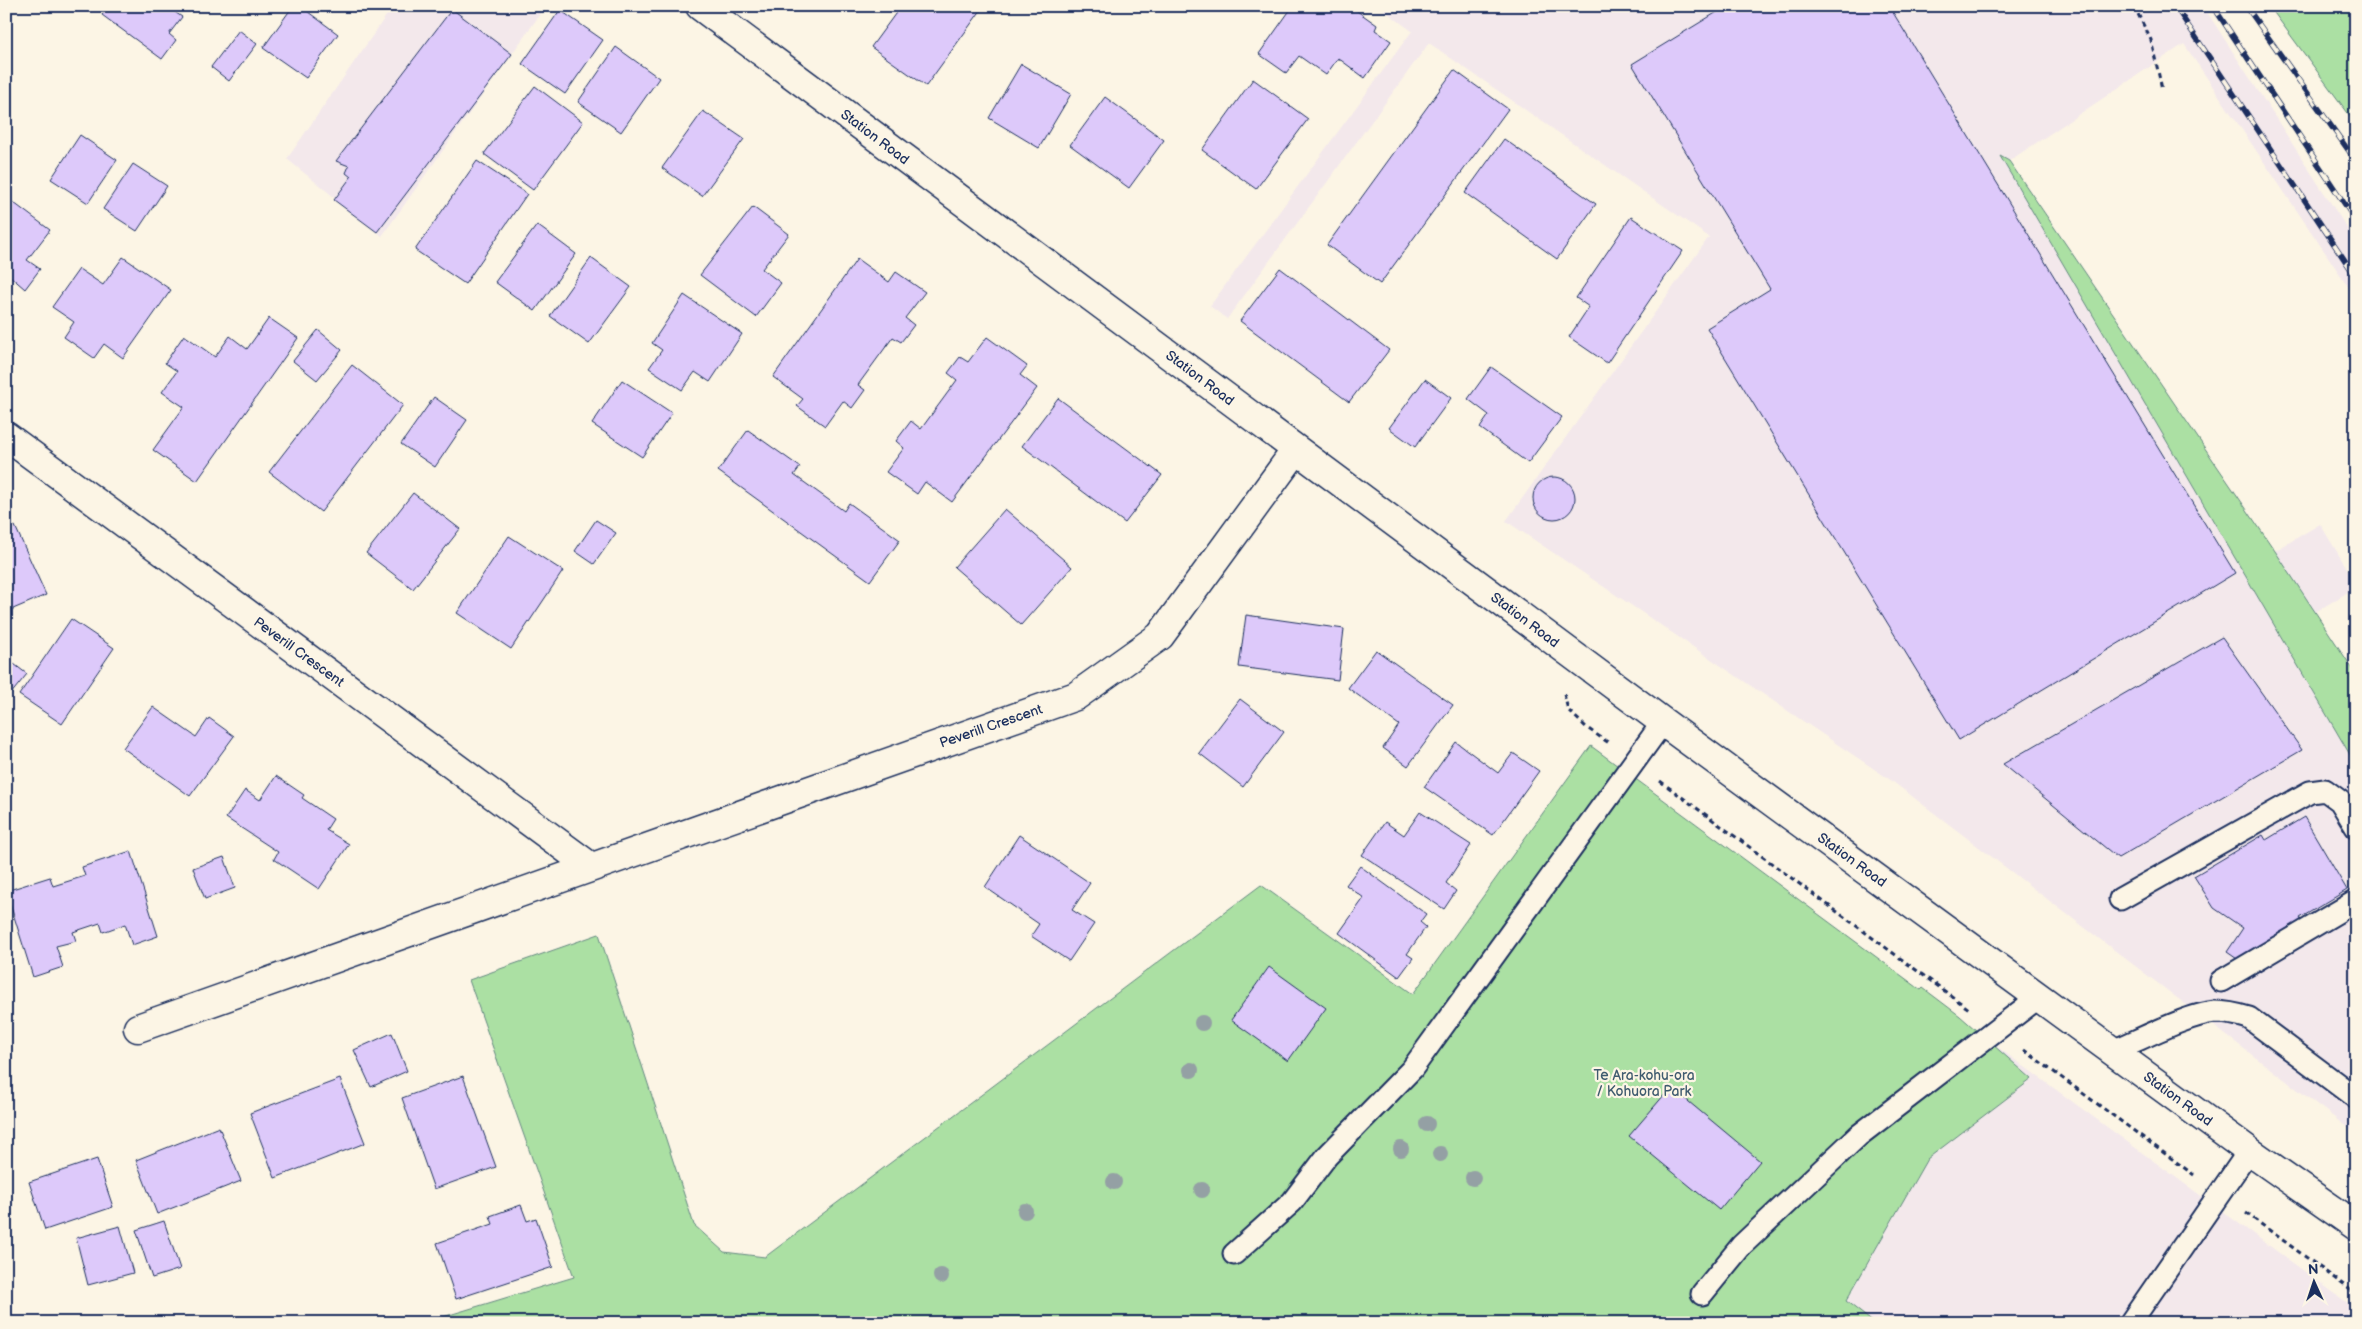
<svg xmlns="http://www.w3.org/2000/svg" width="2362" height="1329" font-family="'Balsamiq Sans',sans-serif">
	<rect width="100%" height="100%" fill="#fcf5e5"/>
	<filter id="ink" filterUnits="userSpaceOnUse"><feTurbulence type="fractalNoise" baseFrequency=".02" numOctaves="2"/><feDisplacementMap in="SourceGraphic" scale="10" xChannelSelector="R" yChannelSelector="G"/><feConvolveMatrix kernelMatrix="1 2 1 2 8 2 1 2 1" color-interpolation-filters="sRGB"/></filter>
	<g filter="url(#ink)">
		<g fill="#f3e8eb">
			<path d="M393,6H546L382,236L287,159Z"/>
			<path d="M1378,6H2203L2356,242V298L2184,44L2009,161L2001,157L2356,765V1134L1892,781L1506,521L1709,237L1429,43L1227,319L1210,306L1412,31Z"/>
			<path d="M2320,524L2356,583V587L2314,613L2275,551Z"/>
			<path d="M1992,1043L2356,1309V1323H1874L1846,1302Z"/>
		</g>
		<g fill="#abe0a3" stroke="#638880">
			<path d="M2269,6H2356V124Z"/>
			<path d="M2000,156L2009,161L2275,551L2356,674V765Z"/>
			<path d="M1591,746L1921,990L1923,988L1960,1016L2032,1079L1927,1159L1846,1301L1874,1323H423L574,1277L469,980L599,934L694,1225L724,1252L765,1257L1261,885L1413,994Z"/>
		</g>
		<g fill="#ddc9fa" stroke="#1b2f5e">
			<path d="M108,6H166L182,17L169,34L176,40L162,59L102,15Z"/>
			<path d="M293,6H300L338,34L306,78L263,48Z"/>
			<path d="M901,6H984L926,86L871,47Z"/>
			<path d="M1293,6L1330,8L1350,6L1377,25L1375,30L1391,41L1365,78L1338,58L1326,75L1299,56L1286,73L1259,54Z"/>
			<path d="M1727,6H1889L2235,573L1959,740L1707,328L1770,289L1632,64Z"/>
			<path d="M452,9L512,54L377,232L334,200L351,177L346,173L349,166L336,161Z"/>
			<path d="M560,10L603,40L565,94L522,64Z"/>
			<path d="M239,30L257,44L229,81L211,67Z"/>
			<path d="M616,47L659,78L621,132L578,102Z"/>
			<path d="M1021,64L1071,94L1039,148L989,118Z"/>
			<path d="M1454,70L1508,109L1380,284L1327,245Z"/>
			<path d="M1253,79L1308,119L1256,189L1202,150Z"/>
			<path d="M6,81L13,86L6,96Z"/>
			<path d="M535,86L583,122L533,190L484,154Z"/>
			<path d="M1105,97L1164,140L1129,188L1070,145Z"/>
			<path d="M703,111L744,139L702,196L662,168Z"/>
			<path d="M80,135L117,160L88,203L51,179Z"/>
			<path d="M1504,139L1596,204L1557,259L1465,193Z"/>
			<path d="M477,161L527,194L465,284L415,250Z"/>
			<path d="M133,164L167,186L137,231L103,209Z"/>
			<path d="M6,197L50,230L27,260L40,269L25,289L10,276L6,281Z"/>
			<path d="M753,207L789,234L762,269L781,283L756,317L700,275Z"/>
			<path d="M1631,217L1683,251L1607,363L1569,337L1589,307L1576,298Z"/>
			<path d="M537,225L576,254L535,311L495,282Z"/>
			<path d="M123,257L171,290L123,358L104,344L94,358L64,337L74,322L52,307L79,269L103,285Z"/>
			<path d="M591,258L631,287L589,344L550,316Z"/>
			<path d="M857,259L889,282L896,272L925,292L905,318L914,325L901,342L893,337L858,385L865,390L852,408L843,401L825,426L797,406L803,399L773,377Z"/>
			<path d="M1280,268L1389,350L1349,402L1240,321Z"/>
			<path d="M684,295L742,334L710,382L695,372L682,390L649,368L662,350L652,343Z"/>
			<path d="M269,318L298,338L197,481L153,450L184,407L162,392L177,371L165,363L184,335L215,357L230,336L247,349Z"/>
			<path d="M318,330L342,350L317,380L293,361Z"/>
			<path d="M987,337L1027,366L1020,375L1037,388L952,502L925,482L917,494L886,472L904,448L896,441L911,421L921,429L957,380L948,373L960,357L968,362Z"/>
			<path d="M352,365L403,405L321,512L269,472Z"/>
			<path d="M1491,367L1562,417L1528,463L1480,428L1489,415L1468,399Z"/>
			<path d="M1425,379L1451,398L1415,447L1389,428Z"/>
			<path d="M622,380L672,413L642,457L592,424Z"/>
			<path d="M434,397L467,420L435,467L401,444Z"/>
			<path d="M1058,398L1162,475L1125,523L1022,446Z"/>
			<path d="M748,430L800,467L794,475L844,511L849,503L900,540L870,581L718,471Z"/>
			<circle cx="1554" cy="498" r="21"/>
			<path d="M413,493L460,529L413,589L366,553Z"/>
			<path d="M1005,509L1072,567L1021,625L954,567Z"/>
			<path d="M596,520L616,533L594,564L575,551Z"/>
			<path d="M15,526L46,595L6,612V530Z"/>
			<path d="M509,536L563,571L511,649L457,613Z"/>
			<path d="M1246,615L1344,629L1338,680L1239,667Z"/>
			<path d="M71,619L114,648L62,724L19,695Z"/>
			<path d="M2222,637L2302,750L2118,858L2003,764Z"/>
			<path d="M1376,650L1453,705L1408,766L1383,748L1399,725L1348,688Z"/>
			<path d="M6,658L27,674L6,700Z"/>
			<path d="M1240,699L1284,732L1243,787L1199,753Z"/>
			<path d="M153,707L196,737L209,718L234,736L190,796L123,748Z"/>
			<path d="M1456,742L1498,773L1513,753L1539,771L1493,835L1424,787Z"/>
			<path d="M276,776L304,795L302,798L333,819L326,830L349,844L319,889L274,859L278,852L226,818L245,790L260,800Z"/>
			<path d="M1420,812L1471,845L1446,883L1456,891L1444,909L1362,855L1385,822L1404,835Z"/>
			<path d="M2304,817L2347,890L2300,918L2305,926L2243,963L2227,952L2243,928L2214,908L2194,876L2263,835L2266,840Z"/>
			<path d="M1019,835L1090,883L1072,910L1094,924L1069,961L1031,936L1039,924L985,887Z"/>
			<path d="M131,851L158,936L132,945L125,924L103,932L100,923L73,932L76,941L56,946L63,967L33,977L6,891L50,877L53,886L85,876L82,867Z"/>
			<path d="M224,857L235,888L205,899L193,868Z"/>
			<path d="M1360,866L1426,914L1420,922L1426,927L1407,954L1413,958L1399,977L1339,933L1364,898L1346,885Z"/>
			<path d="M1269,967L1326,1008L1288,1061L1231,1020Z"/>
			<path d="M392,1033L407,1071L371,1087L354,1050Z"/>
			<path d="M6,1072L10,1096L6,1097Z"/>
			<path d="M463,1076L496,1167L434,1189L402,1098Z"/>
			<path d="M340,1079L365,1143L275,1178L250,1113Z"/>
			<path d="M1671,1087L1760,1161L1719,1210L1629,1136Z"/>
			<path d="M219,1127L241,1181L157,1214L136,1160Z"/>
			<path d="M97,1159L113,1207L45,1230L29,1182Z"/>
			<path d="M521,1205L527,1221L536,1218L553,1267L456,1299L437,1243L493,1224L490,1216Z"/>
			<path d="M164,1221L180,1269L152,1278L136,1230Z"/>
			<path d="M120,1226L133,1273L88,1285L76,1238Z"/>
		</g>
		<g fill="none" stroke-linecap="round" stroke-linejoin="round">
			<defs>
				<g id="lane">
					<path d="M2120,899L2310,792L2325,790L2340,801L2356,827"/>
					<path d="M2221,981L2356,901"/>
					<path d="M2113,1051C2139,1040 2189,1014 2215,1012C2225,1012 2239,1015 2249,1018L2356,1098"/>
					<path d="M1234,1254L1292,1202L1327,1156L1412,1069L1663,722"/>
					<path d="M1702,1294L1742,1245L1858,1136L2039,997"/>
					<path d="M2130,1323L2249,1151"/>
				</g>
				<g id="street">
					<path d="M6,436L591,867"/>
					<path d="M138,1028L1076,696L1160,636L1296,450"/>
				</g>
				<path id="secondary" d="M700,6L1663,722L2249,1151L2356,1226"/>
			</defs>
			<use href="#lane" stroke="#1b2f5e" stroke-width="25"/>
			<use href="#street" stroke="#1b2f5e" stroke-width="31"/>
			<use href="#secondary" stroke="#1b2f5e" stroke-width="31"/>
			<g stroke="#1b2f5e" stroke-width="3" stroke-dasharray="5 4" stroke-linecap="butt">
				<path d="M2134,6L2151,40L2162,89"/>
				<path d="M1564,694L1568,710L1587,728L1609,743"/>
				<path d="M1660,781L1969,1009"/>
				<path d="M2024,1050L2194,1175"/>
				<path d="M2246,1213L2356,1294"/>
			</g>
			<use href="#lane" stroke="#fcf5e5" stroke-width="21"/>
			<use href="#street" stroke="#fcf5e5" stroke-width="28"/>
			<use href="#secondary" stroke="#fcf5e5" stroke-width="28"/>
			<defs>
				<g id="rail">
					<path d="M2175,6L2356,277"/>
					<path d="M2213,6L2356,221"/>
					<path d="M2246,6L2356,161"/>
				</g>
			</defs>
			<use href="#rail" stroke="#1b2f5e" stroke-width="5.5"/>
			<use href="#rail" stroke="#fcf5e5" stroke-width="4" stroke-dasharray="11" stroke-linecap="butt"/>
		</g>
		<g fill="#94a0a4">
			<circle cx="1202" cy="1023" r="8"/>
			<circle cx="1191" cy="1070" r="8"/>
			<circle cx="1427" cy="1124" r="8"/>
			<circle cx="1401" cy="1149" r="8"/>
			<circle cx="1440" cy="1154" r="8"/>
			<circle cx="1473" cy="1178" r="8"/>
			<circle cx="1114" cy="1182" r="8"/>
			<circle cx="1202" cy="1190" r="8"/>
			<circle cx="1025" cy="1211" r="8"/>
			<circle cx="941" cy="1276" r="8"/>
		</g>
	</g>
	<g text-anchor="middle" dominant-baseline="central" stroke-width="4.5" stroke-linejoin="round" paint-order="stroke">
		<g font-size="14" fill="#1b2f5e" stroke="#fcf5e5">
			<text transform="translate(875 137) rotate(37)">Station Road</text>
			<text transform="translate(1200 378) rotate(37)">Station Road</text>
			<text transform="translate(1525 620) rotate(37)">Station Road</text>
			<text transform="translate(299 652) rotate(36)">Peverill Crescent</text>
			<text transform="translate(991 726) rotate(-19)">Peverill Crescent</text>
			<text transform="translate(1852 860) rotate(36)">Station Road</text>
			<text transform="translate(2178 1099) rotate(36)">Station Road</text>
		</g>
		<g font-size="14" fill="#3f5b6f" stroke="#fcf5e5">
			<text x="1644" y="1075">Te Ara-kohu-ora<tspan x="1644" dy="16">/ Kohuora Park</tspan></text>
		</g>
	</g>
	<rect width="2362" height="1329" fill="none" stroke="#fcf5e5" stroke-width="25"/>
	<rect x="12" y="12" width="2337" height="1304" fill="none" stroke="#1b2f5e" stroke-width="2" filter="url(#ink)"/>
	<g transform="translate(2314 1282) rotate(357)" stroke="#fcf5e5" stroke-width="4" paint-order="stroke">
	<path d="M0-4L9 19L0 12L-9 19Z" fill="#1b2f5e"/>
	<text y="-8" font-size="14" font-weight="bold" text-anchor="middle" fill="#1b2f5e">N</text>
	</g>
</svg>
